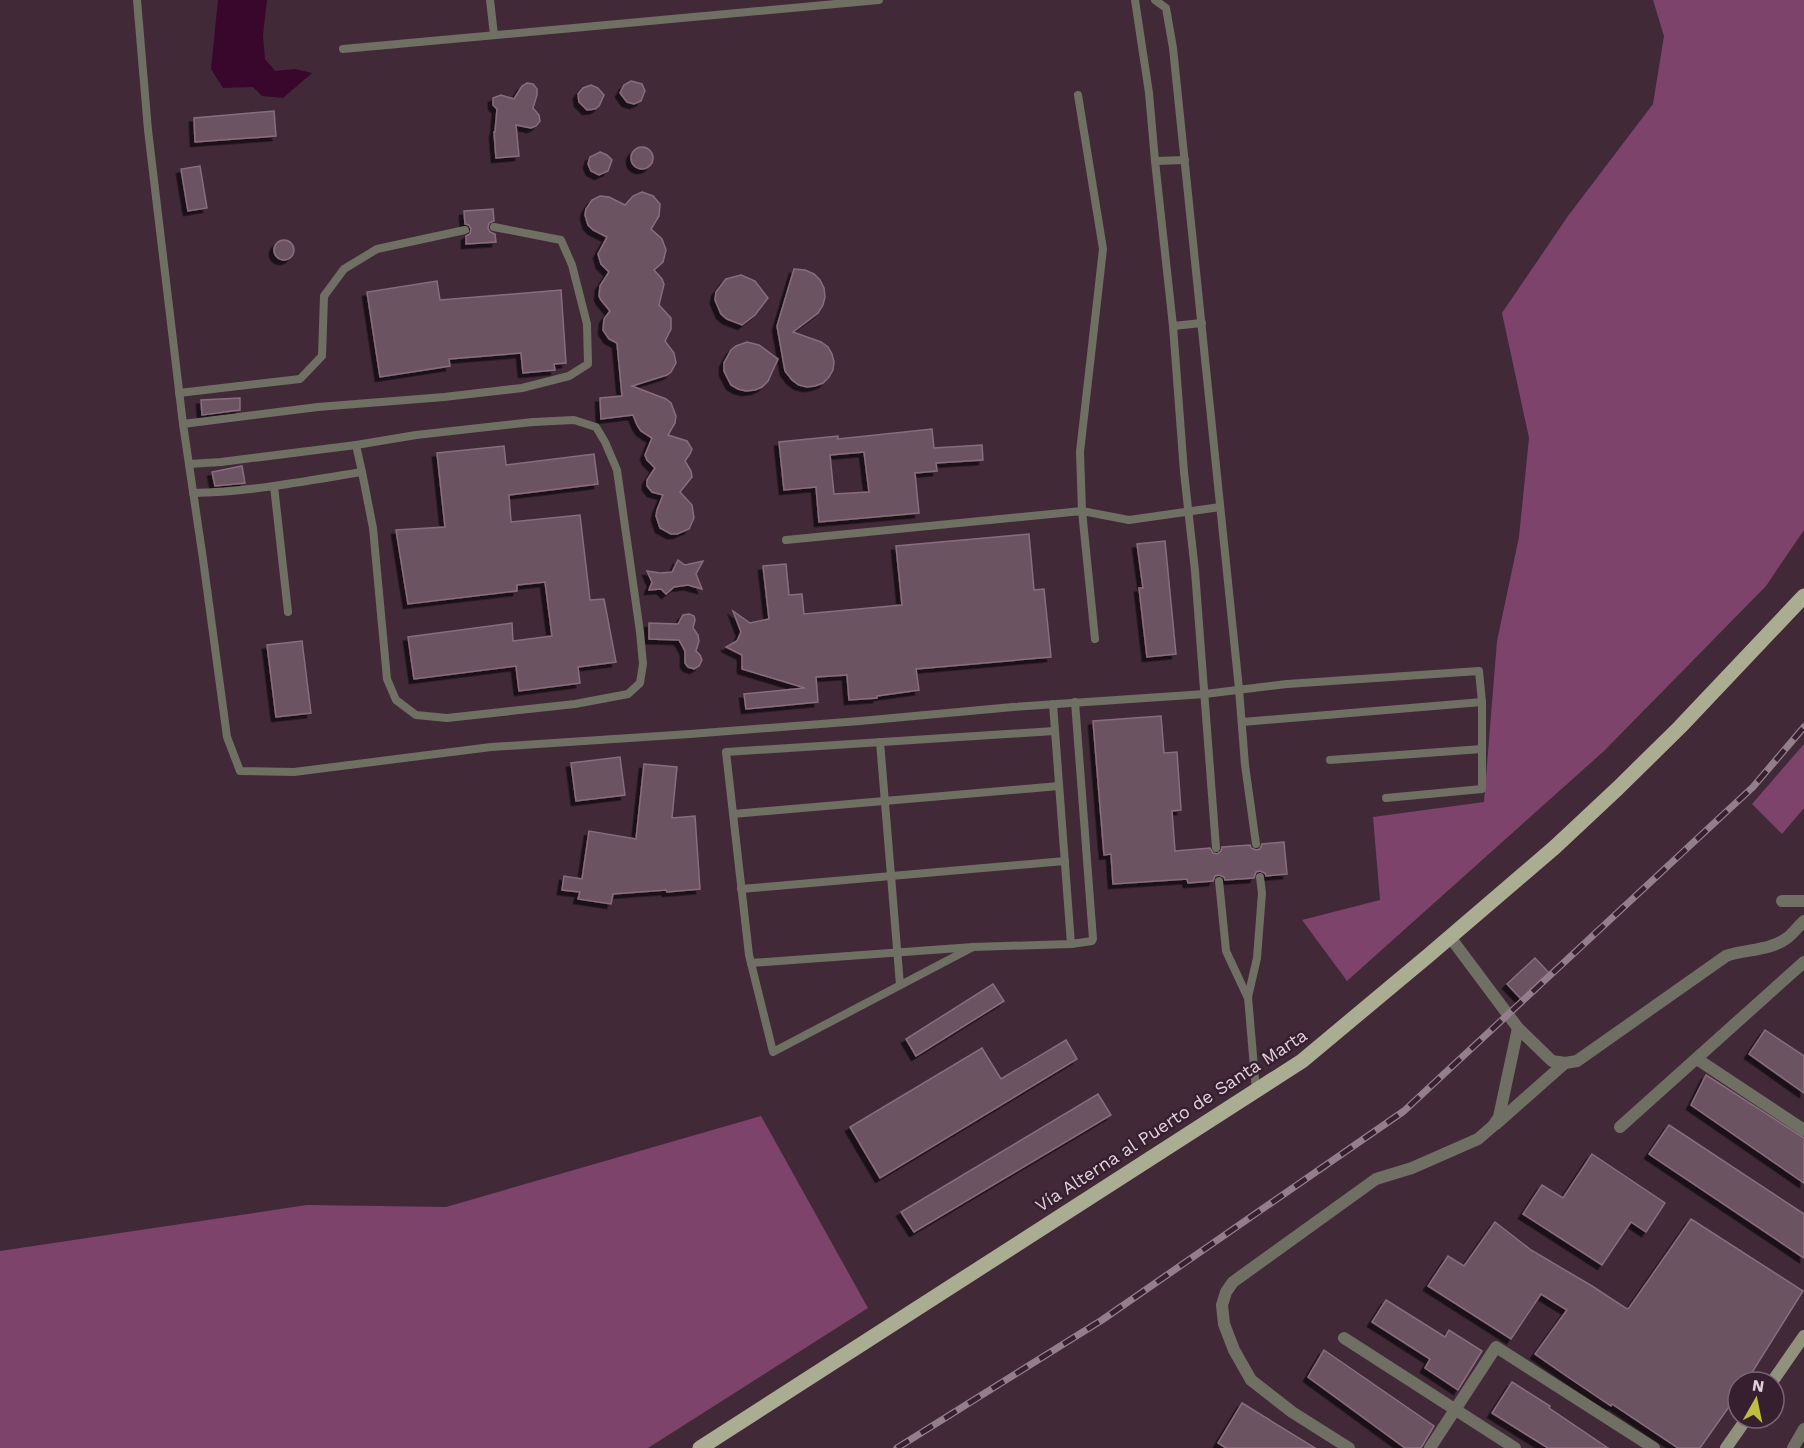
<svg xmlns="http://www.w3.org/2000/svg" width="1804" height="1448" font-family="'Work Sans',sans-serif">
	<defs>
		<filter id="shadow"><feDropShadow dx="-4.5" dy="4.5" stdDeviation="0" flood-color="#0009"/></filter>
	</defs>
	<rect width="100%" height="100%" fill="#412938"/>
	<g fill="#7e436a">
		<path d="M1653,0H1804V530L1766,586L1604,751L1347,981L1302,920L1380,900L1373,817L1484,802L1497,641L1519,537L1529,438L1502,313L1568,216L1653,104L1664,36Z"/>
		<path d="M1804,744V808L1782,834L1752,804Z"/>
		<path d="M761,1116L868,1308L648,1448H0V1251L307,1205L446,1207Z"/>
	</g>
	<path fill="#39072b" d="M218,0H267L263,35L265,59L275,71L295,69L312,73L283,98L262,96L253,87L223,88L211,69Z"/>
	<g fill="#6c5262" stroke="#896d7e" stroke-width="1.5" fill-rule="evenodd" filter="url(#shadow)">
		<path d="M631,81L642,84L645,91L641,101L634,104L627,102L620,93L624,85Z"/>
		<path d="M527,83L533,84L537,89V95L533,108L539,115L540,121L536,126L531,128L516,125L519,156L496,158L494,132H495L497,109L493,105V98L501,95L514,99L522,86Z"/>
		<path d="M591,85L598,88L604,95L599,106L595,109L587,110L579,102L578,94L583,88Z"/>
		<path d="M274,111L276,136L195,142L194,118Z"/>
		<circle cx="642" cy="158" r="11"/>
		<path d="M600,152L607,155L612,160L608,171L599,175L591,171L588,164L590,157Z"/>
		<path d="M200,166L207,208L188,211L181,169Z"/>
		<path d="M642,192L653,196L660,204L659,216L651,229L662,239L666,250L663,262L654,270L662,279L664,284L659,305L671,318V329L665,341L674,353L676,363L671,372L667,375L632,386L666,399L671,403L676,416L675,423L668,435L687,441L692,449L690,454L685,461L691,471L692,477L680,492L692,505L694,518L689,529L677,534H671L660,528L656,516L657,510L663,495L652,492L647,486V480L655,468L647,460L645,455L652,438L641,431L637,425L633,415L601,419L600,398L622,396L617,343L609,339L603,330L604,319L610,311L601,300L599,296L600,286L609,272L601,264L598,254L607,237L593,230L588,225L585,215L586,209L592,200L600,196L609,197L625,205L633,196Z"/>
		<path d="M493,209L494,221L489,223L488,228L490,232L495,234L496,242L466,244V236L470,234L471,229L469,225L465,224L464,211Z"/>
		<circle cx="284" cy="250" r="10"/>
		<path d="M794,269L805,270L814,274L820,280L824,288L825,297L823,305L818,313L793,332L821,342L828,347L832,354L834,362L833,370L829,377L823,383L815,386L807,387L799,385L792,380L785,371L777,326Z"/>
		<path d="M741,275L755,281L768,298L755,315L742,325L727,319L721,314L715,300L716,292L726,279Z"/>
		<path d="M437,281L440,300L561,290L566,363L554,364L555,370L523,373L521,353L449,359L450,366L380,377L367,292Z"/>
		<path d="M747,342L759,345L778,359L768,381L762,387L755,390L746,391L738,389L731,385L724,371V363L731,350L736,346Z"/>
		<path d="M240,398V410L202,415L201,400Z"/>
		<path d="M932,429L934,448L982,445L983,460L936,463L937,471L915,473L919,513L819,522L816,487L784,490L779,442L838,436V439ZM864,452L869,492L834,494L830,455Z"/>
		<path d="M504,446L506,465L594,454L598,484L509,495L511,522L580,515L590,600L604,599L616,662L578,667L580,683L519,691L516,666L414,679L408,637L512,623L513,641L552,636L545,582L517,585V591L408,604L396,530L445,527L437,453Z"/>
		<path d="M242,466L245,483L215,486L212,472Z"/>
		<path d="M1029,534L1034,590L1044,589L1051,657L916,669L919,690L877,696V698L849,700L847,675L816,677L818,702L746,709L744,694L805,688L742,669V655L726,647L737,641L741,632L733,611L750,623L769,619L763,566L786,564L789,595L802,594L804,614L902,605L896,546Z"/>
		<path d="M1165,541L1176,654L1147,657L1139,588H1143L1137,544Z"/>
		<path d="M678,560L685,565L703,561L696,574L702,589L688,585L674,587L666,594L661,589L649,590L652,582L647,571L660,573L672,572Z"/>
		<path d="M689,614L694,616L695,620L693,628L698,635L699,641L696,651L700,655L702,660L699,666L694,669L688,667L685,663V651L679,640L649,639V623L678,624L683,615Z"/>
		<path d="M302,641L311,713L276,717L267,645Z"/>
		<path d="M1161,716L1164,753L1177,752L1181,810L1172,811L1175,851L1210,848L1213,853L1217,854L1221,851L1222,847L1250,845L1251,848L1256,850L1260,849L1262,844L1284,842L1287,874L1266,876L1265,873L1260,871L1256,872L1254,878L1225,880L1224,877L1219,875L1215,876L1213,881L1188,883L1187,879L1113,884L1111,854L1104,855L1093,721Z"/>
		<path d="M620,757L625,795L576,801L571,763Z"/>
		<path d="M644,764L677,767L672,818L695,816L700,889L667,892L666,890L613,894L611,904L578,899L580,892L562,890L564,876L582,879L589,831L636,839Z"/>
		<path d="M1535,958L1549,973L1521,999L1507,984Z"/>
		<path d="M993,984L1004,1001L916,1056L906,1039Z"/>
		<path d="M1765,1030L1804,1056V1093L1749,1054Z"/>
		<path d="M1066,1040L1077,1059L880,1178L850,1127L982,1048L1001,1079Z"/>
		<path d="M1706,1075L1804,1138V1183L1691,1105Z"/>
		<path d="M1098,1094L1111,1115L914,1232L901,1212Z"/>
		<path d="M1669,1125L1804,1214V1258L1649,1154Z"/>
		<path d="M1592,1154L1665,1203L1646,1232L1631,1222L1602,1265L1523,1214L1542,1185L1563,1198Z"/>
		<path d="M1691,1219L1803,1291L1746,1382H1738V1394L1700,1448H1678L1612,1404L1611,1406L1568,1377L1535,1354L1567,1310L1541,1294L1511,1339L1428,1286L1448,1256L1464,1266L1495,1222L1531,1250L1592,1286L1627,1309L1629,1308Z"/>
		<path d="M1386,1300L1445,1337L1449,1330L1482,1351L1458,1390L1425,1368L1430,1359L1372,1322Z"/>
		<path d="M1324,1350L1434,1426L1421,1448H1405L1308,1377Z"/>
		<path d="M1512,1382L1550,1406L1549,1408L1608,1448H1548L1492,1413Z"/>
		<path d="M1242,1403L1315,1448H1226L1218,1443Z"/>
	</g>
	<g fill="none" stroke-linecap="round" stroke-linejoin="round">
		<g stroke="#6f7063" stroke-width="8">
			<path d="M137,0L148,130L183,424L203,559L227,737L240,771L294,772L491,747L690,734L860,721L1013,707L1205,694L1287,684L1479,671L1482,702V789L1386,798"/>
			<path d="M490,0L494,35"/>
			<path d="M1135,0L1149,93L1155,161L1173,326L1184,472L1195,571L1216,848"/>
			<path d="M1155,0L1166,8L1173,48L1239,689L1245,765L1256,844"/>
			<path d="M343,49L879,0"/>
			<path d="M1078,95L1103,249L1080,452L1082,511L1129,520L1220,507"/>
			<path d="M1155,161L1185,160"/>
			<path d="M1173,326L1202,323"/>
			<path d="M179,393L300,379L322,356L324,296L344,269L377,249L465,230"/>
			<path d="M183,424L318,407L444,397L522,388L569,376L588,364L587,324L572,265L561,240L494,227"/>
			<path d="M356,445L362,472"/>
			<path d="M189,464L221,462L356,445L416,435L533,422L574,420L596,427L605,442L617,470L640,632L643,664L640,683L628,694L575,704L447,718L416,715L396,700L387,679L373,528L362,472C306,481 250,492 193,493"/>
			<path d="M274,486L288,612"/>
			<path d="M786,540L1082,511L1095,639"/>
			<path d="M1053,704L1071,944"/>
			<path d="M1242,722L1482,702"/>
			<path d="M880,742L900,985"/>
			<path d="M1330,760L1482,749"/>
			<path d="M733,814L1059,786"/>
			<path d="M1219,881L1226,951L1247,996"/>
			<path d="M741,889L1065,861"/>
			<path d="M973,947L773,1052L749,955L726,752L1054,731"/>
			<path d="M751,963L973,947L1071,944L1092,941L1093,939L1075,702"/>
			<path d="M1256,1091L1248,997L1257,958L1262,893L1260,877"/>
		</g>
		<g stroke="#6f7063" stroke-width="12">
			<path d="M1782,901H1804"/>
			<path d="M1450,937L1518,1028L1552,1061L1565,1063L1577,1061L1726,956C1745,949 1770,951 1787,938C1793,934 1798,926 1804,921"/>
			<path d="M1697,1059L1804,1130"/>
			<path d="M1496,1124L1565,1063"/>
			<path d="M1620,1127L1804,962"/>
			<path d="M1344,1338L1515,1448"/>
			<path d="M1349,1448L1292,1412L1251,1380L1234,1350L1224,1324L1222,1305L1226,1292L1233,1282L1376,1179L1412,1168L1478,1139L1493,1126L1499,1117L1518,1028"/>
			<path d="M1430,1448L1496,1347L1654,1448"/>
			<path d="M1793,1448L1804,1429"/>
		</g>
		<g stroke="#91927e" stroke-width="12">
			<path d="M1772,1382L1804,1336"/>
			<path d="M1726,1448L1747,1418"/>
		</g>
		<path stroke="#abad93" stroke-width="15" d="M700,1448L1302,1061L1429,955L1555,847L1618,788L1680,727L1804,596"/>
		<defs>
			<path id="rail" d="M897,1448L1102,1320L1404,1111L1753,787L1804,727"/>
		</defs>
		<use href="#rail" stroke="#937f8b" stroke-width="7"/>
		<use href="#rail" stroke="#361f2e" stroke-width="4.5" stroke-dasharray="14" stroke-linecap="butt"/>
	</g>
	<g text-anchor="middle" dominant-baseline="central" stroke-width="5" stroke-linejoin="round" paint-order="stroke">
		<g font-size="18" fill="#e1d1da" stroke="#361f2e">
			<text transform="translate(1171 1120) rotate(-33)">Vía Alterna al Puerto de Santa Marta</text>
		</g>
	</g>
	<g transform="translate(1756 1400) rotate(9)"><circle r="28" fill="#361f2e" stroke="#7a6673" stroke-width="1.5"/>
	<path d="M0-4.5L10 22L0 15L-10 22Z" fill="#bfbe42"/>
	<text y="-9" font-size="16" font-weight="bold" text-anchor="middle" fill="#e1d1da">N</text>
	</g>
</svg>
